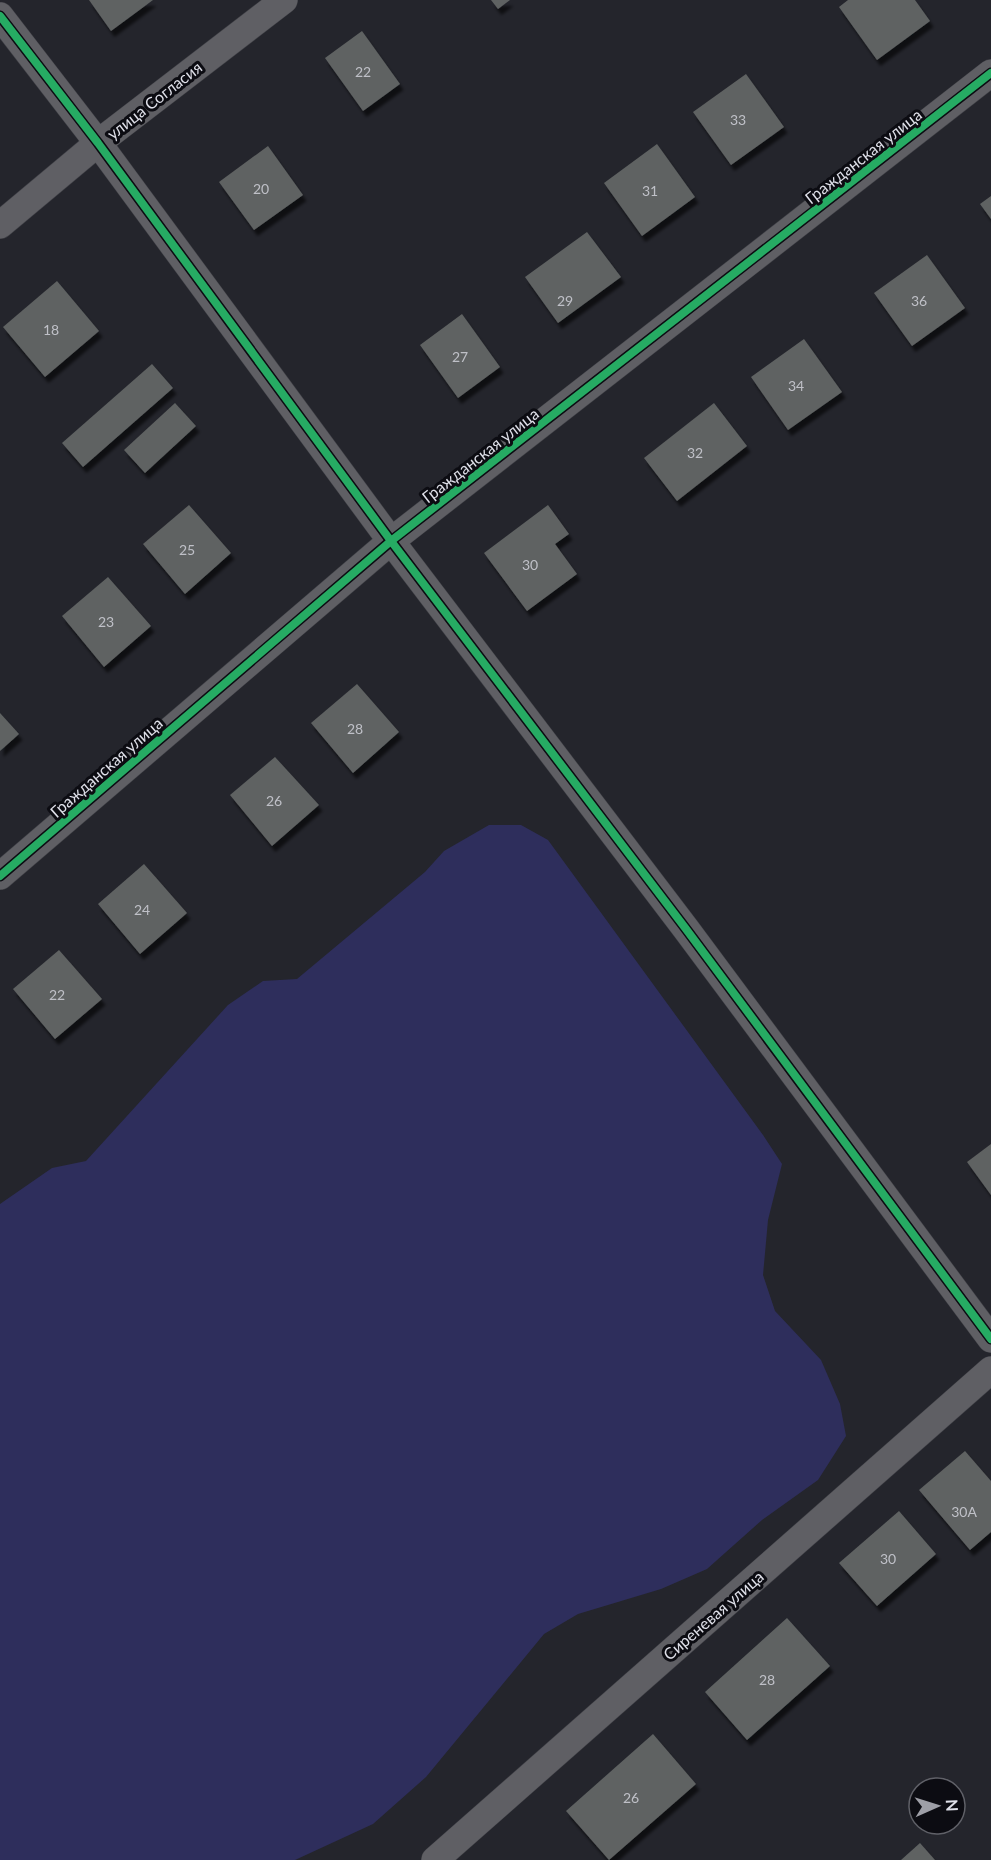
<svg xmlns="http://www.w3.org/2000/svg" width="991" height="1860" font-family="Lato,sans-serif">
	<defs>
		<filter id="shadow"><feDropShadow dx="3.5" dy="6" stdDeviation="1.5" flood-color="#0009"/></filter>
	</defs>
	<rect width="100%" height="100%" fill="#24252c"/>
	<path fill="#2e2e5c" d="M489,825H521L548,840L763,1135L782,1164L768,1220L763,1275L775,1311L821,1360L840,1404L846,1436L818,1480L762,1520L707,1569L661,1589L578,1614L544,1634L426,1777L373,1824L295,1860H0V1204L52,1168L86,1161L228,1005L263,981L297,979L425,872L444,851Z"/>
	<g fill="#5f6262" filter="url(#shadow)">
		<path d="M89,0H153L111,31Z"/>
		<path d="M491,0H510L498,9Z"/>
		<path d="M848,0H915L930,21L877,60L839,7Z"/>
		<path d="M362,31L400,84L363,111L325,58Z"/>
		<path d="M746,74L784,127L731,165L693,112Z"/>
		<path d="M657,144L695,197L642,236L604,183Z"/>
		<path d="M268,146L303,195L254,230L219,182Z"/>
		<path d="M991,196V219L980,204Z"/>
		<path d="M587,232L621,277L558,323L525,277Z"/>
		<path d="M927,255L965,308L912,346L874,293Z"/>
		<path d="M57,281L99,331L45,377L3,327Z"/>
		<path d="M462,314L500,367L458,398L420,345Z"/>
		<path d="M804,339L842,392L788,430L751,377Z"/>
		<path d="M152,364L173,388L83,467L62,443Z"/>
		<path d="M175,403L196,426L145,473L124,450Z"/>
		<path d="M714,403L747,446L677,501L644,458Z"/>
		<path d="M189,505L231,553L185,594L143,544Z"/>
		<path d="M548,505L569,534L555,544L577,574L527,611L484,553Z"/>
		<path d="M108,577L151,626L104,667L62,616Z"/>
		<path d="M357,684L399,732L353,773L311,723Z"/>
		<path d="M0,713L19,734L0,751Z"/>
		<path d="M275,757L319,805L272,846L230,795Z"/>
		<path d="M144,864L187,913L140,954L98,904Z"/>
		<path d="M59,950L102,999L55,1039L13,989Z"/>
		<path d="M991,1144V1195L967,1162Z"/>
		<path d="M965,1451L991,1481V1532L970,1550L919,1490Z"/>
		<path d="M899,1511L936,1554L877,1606L839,1563Z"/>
		<path d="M787,1618L830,1666L747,1740L705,1692Z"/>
		<path d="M653,1734L696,1784L609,1860L566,1811Z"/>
		<path d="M920,1843L935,1860H901Z"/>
	</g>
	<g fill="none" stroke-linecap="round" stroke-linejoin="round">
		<defs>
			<g id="minor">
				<path d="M0,16L98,143L391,541L686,929L991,1339"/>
				<path d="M0,225L98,143L284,0"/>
				<path d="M0,876L391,541L991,73"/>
				<path d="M435,1860L991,1370"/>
			</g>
		</defs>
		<use href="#minor" stroke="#404147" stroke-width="28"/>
		<use href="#minor" stroke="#5f5f64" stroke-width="27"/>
		<defs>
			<g id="cycleway">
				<path d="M0,16L98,143L391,541L686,929L991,1339"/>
				<path d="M0,876L391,541L991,73"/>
			</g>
		</defs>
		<use href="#cycleway" stroke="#0c0c12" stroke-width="11"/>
		<use href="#cycleway" stroke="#26ab63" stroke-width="8"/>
	</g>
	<g text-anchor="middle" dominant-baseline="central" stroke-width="6" stroke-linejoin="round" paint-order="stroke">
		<g font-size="14" fill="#bfc0c7">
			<text x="363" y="71">22</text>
			<text x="738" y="119">33</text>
			<text x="261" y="188">20</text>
			<text x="650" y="190">31</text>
			<text x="565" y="300">29</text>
			<text x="919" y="300">36</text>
			<text x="51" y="329">18</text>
			<text x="460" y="356">27</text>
			<text x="796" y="385">34</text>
			<text x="695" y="452">32</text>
			<text x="187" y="549">25</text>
			<text x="530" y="564">30</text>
			<text x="106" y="621">23</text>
			<text x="355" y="728">28</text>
			<text x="274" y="800">26</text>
			<text x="142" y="909">24</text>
			<text x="57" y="994">22</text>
			<text x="964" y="1511">30А</text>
			<text x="888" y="1558">30</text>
			<text x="767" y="1679">28</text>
			<text x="631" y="1797">26</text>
		</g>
		<g font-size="16" fill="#dfe0e9" stroke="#0c0c12">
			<text transform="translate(154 100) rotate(-38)">улица Согласия</text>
			<text transform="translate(863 156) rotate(-38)">Гражданская улица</text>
			<text transform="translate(480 455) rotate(-38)">Гражданская улица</text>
			<text transform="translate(106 767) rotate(-41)">Гражданская улица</text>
			<text transform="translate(713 1615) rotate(-41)">Сиреневая улица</text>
		</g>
	</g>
	<g transform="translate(937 1806) rotate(87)"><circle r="28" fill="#0c0c12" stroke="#606168" stroke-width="1.5"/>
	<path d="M0-4.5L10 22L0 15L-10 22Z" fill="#9e9fa7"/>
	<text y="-9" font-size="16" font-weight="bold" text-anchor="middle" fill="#dfe0e9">N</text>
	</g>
</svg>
